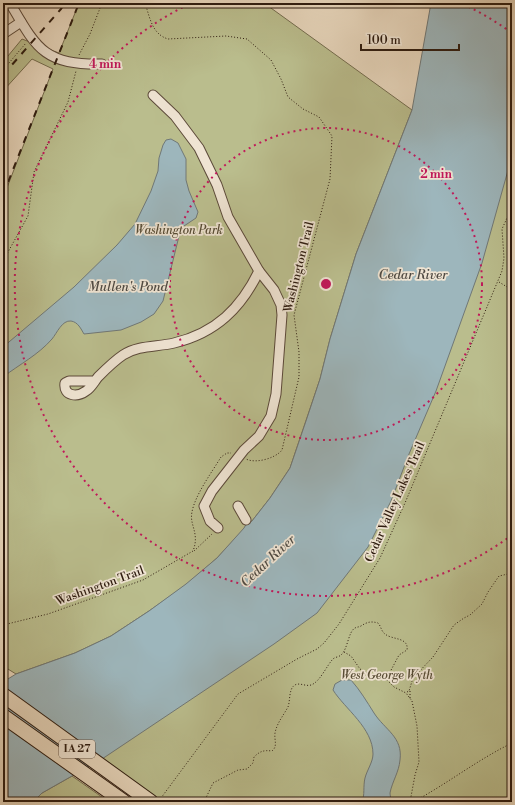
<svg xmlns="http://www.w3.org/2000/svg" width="515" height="805" font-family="'Libre Bodoni',serif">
	<rect width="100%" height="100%" fill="#e7d6bc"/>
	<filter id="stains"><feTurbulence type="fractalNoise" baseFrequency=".005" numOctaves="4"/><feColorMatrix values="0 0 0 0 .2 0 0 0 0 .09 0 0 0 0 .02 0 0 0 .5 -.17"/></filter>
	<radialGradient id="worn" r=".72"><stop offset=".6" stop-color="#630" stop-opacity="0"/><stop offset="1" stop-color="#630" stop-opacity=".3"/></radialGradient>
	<g fill="#babd8d" stroke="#746c4e">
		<path d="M79,3H264L412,110L356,254L330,339L320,379L290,468L270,498L252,521L246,525L245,528L217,558L186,585L149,611L111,636L75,653L16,674L3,666V198L53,69L32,59L3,91V62L22,39L59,53Z"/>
		<path d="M512,156V802H151L79,750L257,637Z"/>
		<path d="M72,776L109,802H33L42,793Z"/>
	</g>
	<g fill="#9db6bc" stroke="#707877">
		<path d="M431,3H512V156L482,263L436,391L409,454L391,501L368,547L317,613L274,644L102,759L42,793L33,802H3V682L16,674L75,653L111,636L149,611L186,584L217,558L244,528C246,524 248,522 252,521L270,498L290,468L306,421L320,379L330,339L356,254L412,110Z"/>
		<path d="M171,139L178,143L186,159V180L189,191L198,212L196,218L181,228L163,301L154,314L141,322L121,330L84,334C81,329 78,322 71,321C62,320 57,333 52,339C38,355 20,364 3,377V347L74,287L117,245L135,224L151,191L158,171L159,158L163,145L166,140Z"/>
		<path d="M342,680H351C360,690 367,702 374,713C385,730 403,737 400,760C399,772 392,782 390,793C390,795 391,799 391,802H362C365,795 363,786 365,778C367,770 373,762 373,754C373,728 345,709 333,690L335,684Z"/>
	</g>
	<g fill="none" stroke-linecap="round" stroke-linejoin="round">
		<defs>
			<g id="minor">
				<path d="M10,3C37,49 44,65 102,64"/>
				<path d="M3,34L21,22"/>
				<path d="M153,95L175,116L199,148L217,185L228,217L259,271L274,290L281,305L282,315L276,394L271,416L259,436L244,450L212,491L204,506L210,521L218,528"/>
				<path d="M95,381H69L65,383C63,397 78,397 86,391C91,388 94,382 98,377C106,369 114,361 123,355C138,345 157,347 174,343C216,333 241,308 259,271"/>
				<path d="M238,506L246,520"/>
			</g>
			<g id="highway">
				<path d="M3,695L151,802"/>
				<path d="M3,716L124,802"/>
			</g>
		</defs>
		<use href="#minor" stroke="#5c4a3a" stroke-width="11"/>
		<use href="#highway" stroke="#2d1b0f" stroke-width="16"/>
		<g stroke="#2d1b0f" stroke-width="1" stroke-dasharray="1 2" stroke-linecap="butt">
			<path d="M145,3C150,18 152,34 168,39L226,36L247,39L271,60L281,79L288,97L303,109L319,117L332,136L330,179L294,315L299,352V377L282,450C276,458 256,464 246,459"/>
			<path d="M79,55L90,34L102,3"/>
			<path d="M3,70L26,43"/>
			<path d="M3,261L28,216L34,172L68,102L76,71"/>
			<path d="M499,282L512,290"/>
			<path d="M194,551L212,534"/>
			<path d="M3,625L48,614L143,580L193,551C200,533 189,525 192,512C195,495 212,472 221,457L227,453H231"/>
			<path d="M344,652L351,656L360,669L373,676L385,678L394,687L406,693L412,701L417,726L419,762L415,775L410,802"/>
			<path d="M410,691V698"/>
			<path d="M407,692L409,691L413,678L433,657L454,625L464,618L470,615L482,604L488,592L499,576L508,574L512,570"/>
			<path d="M161,798L238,694L297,659L317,649L324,643L339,624L380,558L405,503L502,271L504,258L502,229L512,207"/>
			<path d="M162,798L169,802"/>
			<path d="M204,802L213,783L238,770L247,769L253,763L254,757C260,751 264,750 272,751C278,746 274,740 275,733C277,723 283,716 288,707C290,701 289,694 292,688C297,680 304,687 311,685C320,682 327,665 333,659C335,657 339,657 341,655C348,649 348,632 355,628C357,627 359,627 361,626C367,622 371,621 378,623C381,626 381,631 385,634C392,640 409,637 407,650L399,655L389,674V680"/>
			<path d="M413,802C447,784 477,760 512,743"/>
		</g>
		<use href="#minor" stroke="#efe4d3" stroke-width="9"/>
		<use href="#highway" stroke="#e7d6bc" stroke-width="14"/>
		<g stroke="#2d1b0f" stroke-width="2" stroke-dasharray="7 7" stroke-linecap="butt">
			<path d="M3,75L61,9L65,3"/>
			<path d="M3,195L79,3"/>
		</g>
	</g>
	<g fill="none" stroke="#c2185b" stroke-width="2" stroke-dasharray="2 4">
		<circle cx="326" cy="284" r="156"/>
		<path d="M512 535A312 312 0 1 1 189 4M463 4A312 312 0 0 1 512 33"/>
	</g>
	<g text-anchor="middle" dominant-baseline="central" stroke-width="3.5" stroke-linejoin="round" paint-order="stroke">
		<rect fill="#efe4d3" stroke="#67574a" stroke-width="1" x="59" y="740" width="36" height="18" rx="3"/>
		<g font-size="11" font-weight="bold" fill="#2d1b0f">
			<text x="77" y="749">IA 27</text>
		</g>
		<g font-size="12" font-style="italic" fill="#574c35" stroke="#efe4d3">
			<text x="179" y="230">Washington Park</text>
			<text x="387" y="675">West George Wyth</text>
		</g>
		<g font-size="12" fill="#2d1b0f" stroke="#efe4d3">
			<text transform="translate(299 267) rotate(-76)">Washington Trail</text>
			<text transform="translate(395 502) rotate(-66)">Cedar Valley Lakes Trail</text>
			<text transform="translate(100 586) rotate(-20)">Washington Trail</text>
		</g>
		<g font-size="13" font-style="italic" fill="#4f4a43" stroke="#efe4d3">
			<text x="413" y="275">Cedar River</text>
			<text x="128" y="287">Mullen's Pond</text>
			<text transform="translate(268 561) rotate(-43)">Cedar River</text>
		</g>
	</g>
	<circle cx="326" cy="284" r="6" fill="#c2185b" stroke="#efe4d3" stroke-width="2"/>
	<g font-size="12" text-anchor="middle" font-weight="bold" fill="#c2185b" stroke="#efe4d3" stroke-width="3.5" stroke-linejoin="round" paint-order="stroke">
		<text x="105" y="68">4 min</text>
		<text x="436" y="178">2 min</text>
	</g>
	<rect width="515" height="805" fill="none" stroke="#e7d6bc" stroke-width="16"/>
	<rect x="4" y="4" width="507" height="797" fill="none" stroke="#2d1b0f" stroke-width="2"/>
	<rect x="8" y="8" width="499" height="789" fill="none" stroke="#2d1b0f"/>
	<path d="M361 44v6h98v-6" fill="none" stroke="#2d1b0f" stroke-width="2"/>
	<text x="367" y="44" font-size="12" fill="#2d1b0f" stroke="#efe4d3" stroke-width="3" paint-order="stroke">100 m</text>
	<rect width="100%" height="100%" filter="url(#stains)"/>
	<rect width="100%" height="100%" fill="url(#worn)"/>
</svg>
